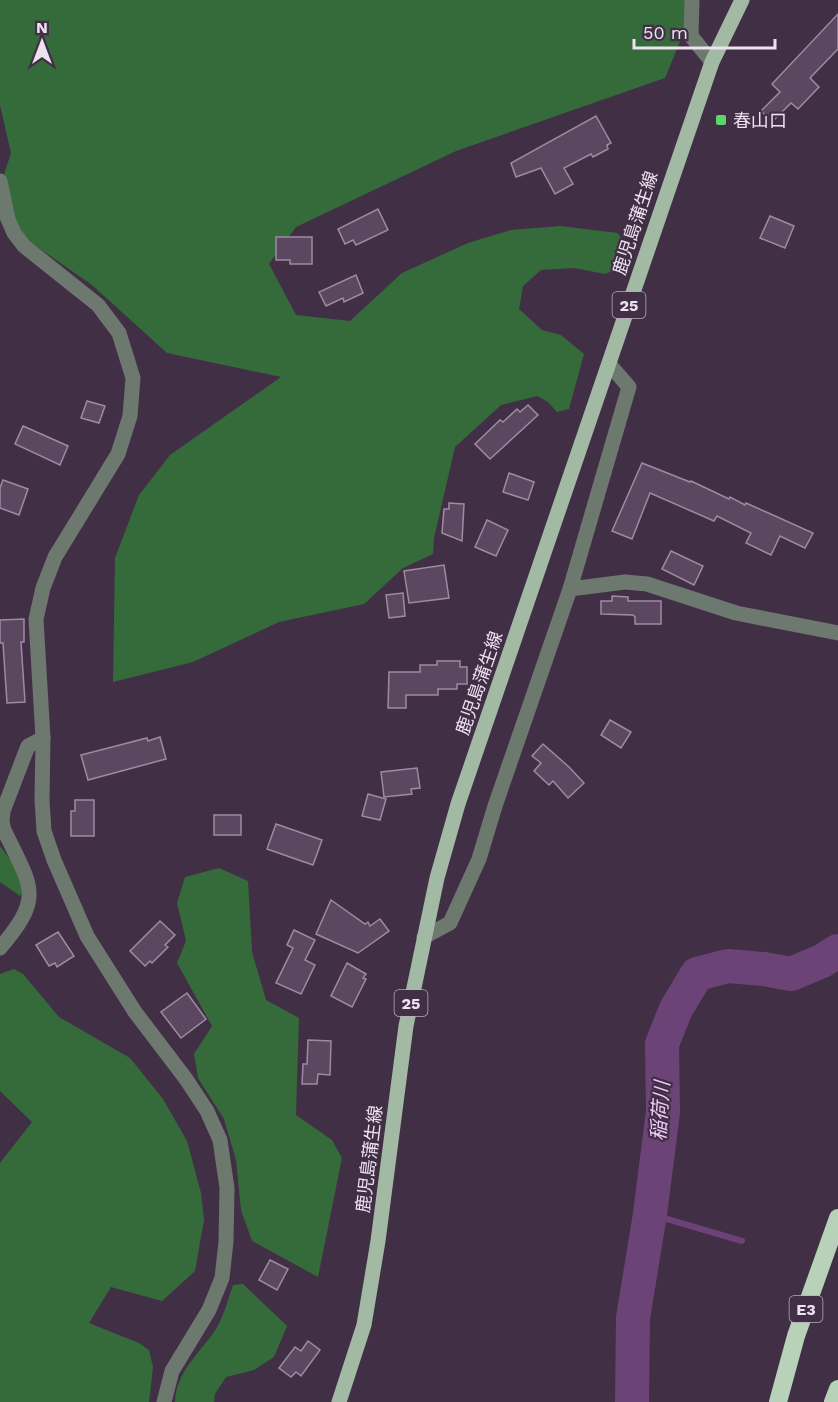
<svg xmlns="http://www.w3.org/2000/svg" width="838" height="1402" font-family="'Work Sans','Noto Sans JP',sans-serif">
	<rect width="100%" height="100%" fill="#412f46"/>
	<g fill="#356b3b">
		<path d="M0,0H697L665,78L456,151L296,227L269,264L296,315L350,321L402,273L468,243L511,230L560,226L618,233L623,242L618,269L605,274L574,268L541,270L523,286L519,309L542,330L561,335L584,354L569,409L557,412L548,402L537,396L501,405L455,447L434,538L433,554L403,568L364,604L279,622L193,662L113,682L115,558L139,495L170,455L281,377L167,353L92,285L0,221V187L11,153L0,105Z"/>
		<path d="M0,846L19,871L22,893L20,896L0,882Z"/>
		<path d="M219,868L248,881L252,952L266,1000L299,1018L296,1115L332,1140L342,1158L318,1277L252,1241L241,1210L236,1160L224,1119L198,1078L194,1054L212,1026L177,963L186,941L177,903L185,877Z"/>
		<path d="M14,969L23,974L59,1017L130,1058L163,1099L187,1141L201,1193L204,1220L195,1271L162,1301L111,1287L89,1323L139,1343L149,1350L153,1367L149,1402H0V1163L32,1122L0,1091V974Z"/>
		<path d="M243,1284L287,1326L274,1357L254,1370L226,1377L215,1394L214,1402H175C176,1371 201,1352 216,1329C224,1316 228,1299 233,1285Z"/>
	</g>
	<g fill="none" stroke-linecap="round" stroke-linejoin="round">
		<path stroke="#6c4376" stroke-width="6" d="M650,1214L742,1241"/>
		<path stroke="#6c4376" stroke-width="34" d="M632,1402L633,1318L650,1214L663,1112L662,1044L676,1009L697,974L728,966L764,969L791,974L822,961L838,951"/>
	</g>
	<g fill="#5b475f" stroke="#9f8aa4" stroke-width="1.5">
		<path d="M838,14V49L810,78L819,87L798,109L791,103L772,122L761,111L780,92L772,84Z"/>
		<path d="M596,116L611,143L607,145L608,149L593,157L591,154L564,168L573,184L555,194L541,168L516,177L511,163Z"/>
		<path d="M378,209L388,230L356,245L353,240L345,244L338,229Z"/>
		<path d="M770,216L794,226L785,248L760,238Z"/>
		<path d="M276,237H312V264H290V260H276Z"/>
		<path d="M356,275L363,293L344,302L343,298L326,306L319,292Z"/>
		<path d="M87,401L105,406L99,423L81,418Z"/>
		<path d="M528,405L538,415L490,459L475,444L500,420L503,422L517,409L520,412Z"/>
		<path d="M23,426L68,446L60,465L15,444Z"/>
		<path d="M642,463L690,482L691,481L729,499L730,497L745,505L746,503L813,533L805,548L780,536L771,555L746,543L751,533L717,516L714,521L650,493L632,539L612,531Z"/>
		<path d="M509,473L534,482L528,500L503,492Z"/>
		<path d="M3,480L28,489L19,515L0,508V488Z"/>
		<path d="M449,503L464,504L462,541L442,533L444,509H449Z"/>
		<path d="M487,520L508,530L496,556L475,547Z"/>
		<path d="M671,551L703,566L694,585L662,569Z"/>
		<path d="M444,565L449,598L409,603L404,571Z"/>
		<path d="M403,593L405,616L389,618L386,595Z"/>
		<path d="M612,596L628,597V601H661V624H635V617L633,615L601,614V601H612Z"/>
		<path d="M24,619V642H21L25,702L7,703L3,643H0V620Z"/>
		<path d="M437,661H460V667H467V684H457V689H438V695H406V708H388L389,672H420V665H437Z"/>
		<path d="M610,720L631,732L621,748L601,735Z"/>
		<path d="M160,737L166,759L88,780L81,755L147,738L148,741Z"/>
		<path d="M543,744L569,767L584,783L568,798L553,781L549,785L534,771L541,763L532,756Z"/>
		<path d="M417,768L420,788L411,789L412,794L384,797L381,772Z"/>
		<path d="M368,794L386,799L380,820L362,816Z"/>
		<path d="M75,800H94V836H71V811H75Z"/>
		<rect x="214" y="815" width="27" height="20"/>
		<path d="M276,824L322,840L313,865L267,849Z"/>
		<path d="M331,900L365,924L368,922L370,926L380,919L389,931L358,953L316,934Z"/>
		<path d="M160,921L175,935L165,945L168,947L152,963L150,961L145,966L130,951Z"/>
		<path d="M294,930L315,940L305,960L315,965L301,994L276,983L293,948L287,945Z"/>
		<path d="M58,932L74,956L57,967L55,963L49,966L36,945Z"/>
		<path d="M347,963L366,974L363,978L366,979L352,1007L331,996Z"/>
		<path d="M187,993L206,1019L181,1038L161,1012Z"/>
		<path d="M308,1040L331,1041L330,1075L318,1074L317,1084H302L303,1064H307Z"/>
		<path d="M270,1260L288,1269L277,1290L259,1280Z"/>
		<path d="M308,1341L320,1350L301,1376L296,1372L291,1377L279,1368L295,1347L301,1351Z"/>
	</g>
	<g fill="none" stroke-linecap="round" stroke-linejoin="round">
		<g stroke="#6d786e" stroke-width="15">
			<path d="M692,0L691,36L712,62"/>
			<path d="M0,181L8,219L14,233L24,246L98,305L119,333L133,378L130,416L118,454L55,557L43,588L36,619L43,738L42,800L44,831L54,860L87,936L135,1012L186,1079L207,1111L220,1140L227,1188L226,1242L222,1278L209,1310L172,1371L164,1402"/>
			<path d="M609,364L629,387L570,589L625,582L647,584L736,613L838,633"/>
			<path d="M424,937L450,923L479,859L495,806L570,589"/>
			<path d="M0,948C45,896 31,887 4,830L2,822L3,811L28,746L43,738"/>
		</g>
		<path stroke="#a2b9a3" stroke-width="15" d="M339,1402L364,1325L378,1241L406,1026L437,878L458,804L712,62L742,0"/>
		<g stroke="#b7d2b8" stroke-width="18">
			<path d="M778,1402L796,1336L838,1218"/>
			<path d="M833,1402L838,1389"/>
		</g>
	</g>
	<rect fill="#5cd56d" stroke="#412f46" stroke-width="2" x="715" y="114" width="12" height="12" rx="3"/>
	<g text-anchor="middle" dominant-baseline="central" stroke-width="4.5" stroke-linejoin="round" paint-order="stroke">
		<g fill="#412f46" stroke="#b9acbd" stroke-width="1.5">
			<rect x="612.5" y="292" width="33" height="26" rx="4.5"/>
			<rect x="394.5" y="990" width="33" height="26" rx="4.5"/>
			<rect x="789.5" y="1296" width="33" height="26" rx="4.5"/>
		</g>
		<g font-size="16" font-weight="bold" fill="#ede2f0">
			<text x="629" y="305">25</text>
			<text x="411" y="1003">25</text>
			<text x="806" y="1309">E3</text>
		</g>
		<g font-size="18" fill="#ede2f0" stroke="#412f46" text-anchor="start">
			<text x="733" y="120">春山口</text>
		</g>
		<g font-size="18" fill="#ede2f0" stroke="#412f46">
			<text transform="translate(635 223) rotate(-72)">鹿児島蒲生線</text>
			<text transform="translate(479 683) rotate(-71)">鹿児島蒲生線</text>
			<text transform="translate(369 1159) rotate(-83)">鹿児島蒲生線</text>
		</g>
		<g font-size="20" font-style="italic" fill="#efc9f7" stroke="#412f46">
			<text transform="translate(660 1111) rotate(-86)">稲荷川</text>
		</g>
	</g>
	<g transform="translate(42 42)" stroke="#412f46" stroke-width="4.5" paint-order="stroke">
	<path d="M0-4.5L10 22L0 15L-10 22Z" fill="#ede2f0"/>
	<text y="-9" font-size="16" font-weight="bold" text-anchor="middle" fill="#ede2f0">N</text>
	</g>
	<path d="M634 39v9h141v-9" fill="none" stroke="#ede2f0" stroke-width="3"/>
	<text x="643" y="39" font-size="18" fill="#ede2f0" stroke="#412f46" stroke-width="4.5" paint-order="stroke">50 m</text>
</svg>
